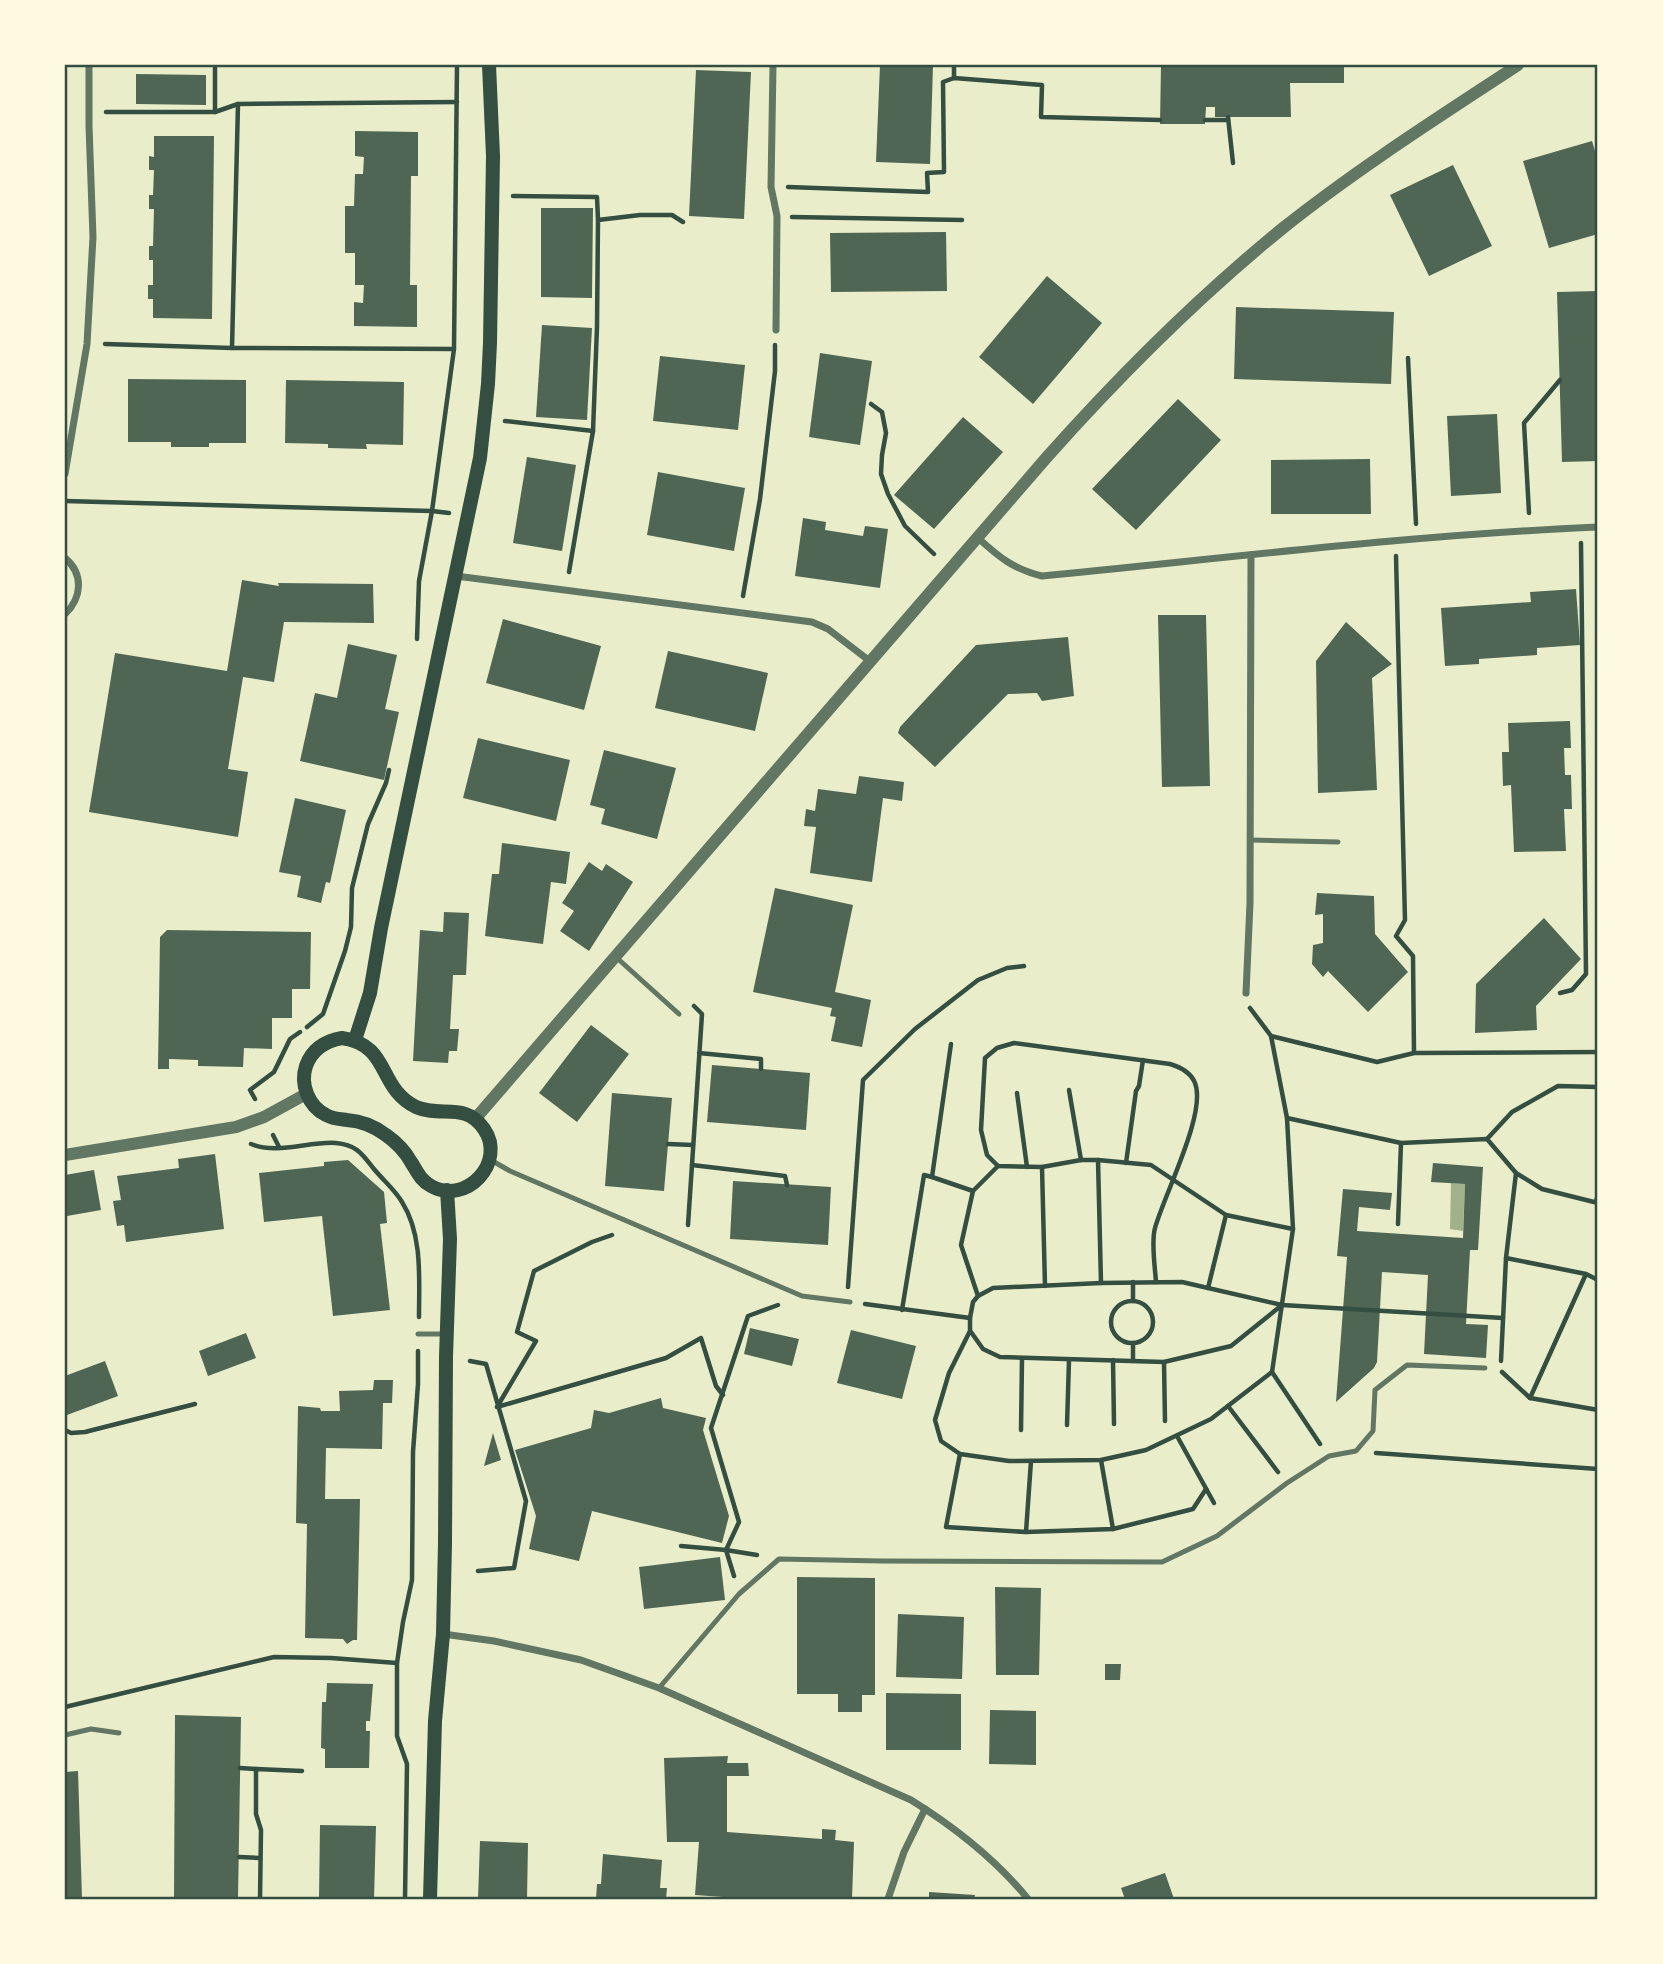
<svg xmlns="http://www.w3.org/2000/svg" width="1663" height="1964" font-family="'Fira Sans Condensed',sans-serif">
	<rect width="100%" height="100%" fill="#e9edc9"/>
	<path fill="#a3b18a" d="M1451,1183L1465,1184L1463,1231L1450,1229Z"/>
	<g fill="#4f6655">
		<path d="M880,65H933L930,164L876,162Z"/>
		<path d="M1161,65H1344V83H1290L1291,117H1215V107H1206L1205,124H1160Z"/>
		<path d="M696,70L751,72L744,219L689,216Z"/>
		<path d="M136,74L206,75V105L136,104Z"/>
		<path d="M355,131L418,132V176H411L410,285H417V327L354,326V302L363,303L364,285H355V253H345V206H354L355,174H363L364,157L355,156Z"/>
		<path d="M154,136H214L212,319L153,318V299H148V285H153V260H149V246H153L154,209H149V195H153L154,170H149V156L154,157Z"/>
		<path d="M1592,141L1598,161V234L1549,248L1523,161Z"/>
		<path d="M1453,165L1492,246L1429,276L1390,195Z"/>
		<path d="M541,208H593L592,298L541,297Z"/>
		<path d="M946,232L947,291L831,292L830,233Z"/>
		<path d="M1047,276L1102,323L1033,404L979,357Z"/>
		<path d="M1598,291V461L1562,462L1557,292Z"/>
		<path d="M1236,307L1394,312L1391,384L1234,379Z"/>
		<path d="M542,325L592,328L587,420L536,417Z"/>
		<path d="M820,353L872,361L860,445L809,437Z"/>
		<path d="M660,356L745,365L738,430L653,421Z"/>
		<path d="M128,379L246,380V443H209V447H171V442H128Z"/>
		<path d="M286,380L404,382L403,445L366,444L367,449L328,448V444L285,443Z"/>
		<path d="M1178,399L1221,440L1136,530L1092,489Z"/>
		<path d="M1497,414L1501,493L1451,496L1447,416Z"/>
		<path d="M963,417L1003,452L934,529L894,495Z"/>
		<path d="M527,457L576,465L562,551L513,543Z"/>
		<path d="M1370,459L1371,514H1271V460Z"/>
		<path d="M658,472L745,488L734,551L647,535Z"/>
		<path d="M803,518L826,522L825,530L863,536L865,526L888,529L880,588L795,576Z"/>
		<path d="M242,580L279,586L278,583L373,584L374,623L284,622L274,682L243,677L228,769L248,772L238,837L89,812L115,653L227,671Z"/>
		<path d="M1576,589L1580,645L1537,648V655L1479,659V664L1445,666L1441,608L1531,602L1530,592Z"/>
		<path d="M1158,615H1206L1210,786L1162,787Z"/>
		<path d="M503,619L601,646L584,710L486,683Z"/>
		<path d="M1346,622L1392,664L1372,678L1377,790L1318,793L1316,661Z"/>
		<path d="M1068,637L1074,696L1042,701L1037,693L1008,694L935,767L898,733L900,727L976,645Z"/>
		<path d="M348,644L397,655L385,709L399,712L384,780L300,761L315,693L337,698Z"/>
		<path d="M668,651L768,673L755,731L655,708Z"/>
		<path d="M1570,721L1571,748H1564L1565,775H1571L1572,809H1564L1566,851L1514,852L1511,785L1503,786L1502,752H1509L1508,723Z"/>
		<path d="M478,738L570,760L556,821L463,798Z"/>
		<path d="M604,750L676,768L657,839L601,824L605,809L590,805Z"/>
		<path d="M859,776L904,782L902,801L883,798L872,882L810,873L816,827L804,826L806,809L815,811L818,789L856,794Z"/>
		<path d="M295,798L346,810L330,883L326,882L321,903L297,897L301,876L279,872Z"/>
		<path d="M502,843L570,852L566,884L551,882L543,944L485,936L492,874H499Z"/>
		<path d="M589,862L602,871L606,864L633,882L589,951L560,931L574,911L562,903Z"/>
		<path d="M775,888L853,905L835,992L871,1000L862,1047L831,1041L836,1017L830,1016L832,1008L753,992Z"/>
		<path d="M1317,893L1374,896L1375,934L1408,972L1368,1012L1328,971L1323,977L1312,964L1313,945L1323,943V914L1315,915Z"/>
		<path d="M444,912L469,913L466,975H453L450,1029H459L457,1051H449L448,1063L413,1061L420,930L443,932Z"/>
		<path d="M1544,918L1581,959L1536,1006L1537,1030L1475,1033L1476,984Z"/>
		<path d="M167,930L311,932L310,989H292V1018H272V1049L244,1048L243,1067L198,1066V1060L169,1059V1069H158L160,937Z"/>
		<path d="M591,1025L629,1054L577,1122L539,1093Z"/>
		<path d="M712,1065L810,1073L806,1130L707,1122Z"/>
		<path d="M612,1093L672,1098L664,1191L605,1186Z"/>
		<path d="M215,1154L224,1229L126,1242L124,1225L117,1226L113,1201L121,1200L117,1176L179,1168L178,1159Z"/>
		<path d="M348,1160L384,1192L387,1223L380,1224L390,1310L333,1316L322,1216L264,1222L259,1173L324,1166V1162Z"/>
		<path d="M1433,1163L1483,1167L1478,1250H1470L1466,1324L1488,1325L1486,1358L1424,1354L1428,1275L1382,1272L1377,1362L1374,1368L1336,1402L1347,1257L1337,1256L1343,1189L1392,1193L1390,1210L1359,1207L1357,1231L1463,1238L1465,1184L1431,1182Z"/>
		<path d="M94,1170L101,1210L67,1216L65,1201V1175Z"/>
		<path d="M733,1181L831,1187L828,1245L730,1239Z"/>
		<path d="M750,1328L799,1339L792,1366L744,1354Z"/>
		<path d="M851,1330L916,1346L902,1399L837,1383Z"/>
		<path d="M246,1333L256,1358L208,1376L199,1351Z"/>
		<path d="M105,1361L118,1396L67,1415L65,1409V1376Z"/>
		<path d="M374,1380H393L392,1403H383L382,1449L326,1448L325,1499H360L357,1640H353L347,1644L343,1639L305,1638L307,1524L296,1523L298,1406L320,1408L321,1411H340L339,1391L373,1390Z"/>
		<path d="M661,1398L663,1408L706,1418L703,1430L729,1516L722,1543L592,1511L579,1561L529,1549L536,1516L515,1450L591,1428L594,1410L609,1413Z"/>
		<path d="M493,1433L501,1460L484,1466Z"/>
		<path d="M720,1557L725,1600L644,1609L639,1567Z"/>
		<path d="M797,1577L875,1578V1695H862V1712H838V1694H797Z"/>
		<path d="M995,1587L1041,1588L1039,1675H996Z"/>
		<path d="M898,1614L964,1617L962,1679L896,1677Z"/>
		<path d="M1105,1664H1121L1120,1680H1105Z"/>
		<path d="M327,1683L373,1684L370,1721H366V1731H370L369,1768H325V1749L321,1748L322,1702H326Z"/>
		<path d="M886,1693L961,1694V1750H886Z"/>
		<path d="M990,1710L1036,1711V1765L989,1764Z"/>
		<path d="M175,1715L241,1717L238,1899H174Z"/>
		<path d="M728,1756L727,1763H748L749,1776H727V1832L822,1839V1829L836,1830L835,1840L854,1842L852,1899H752L695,1895L699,1842H667L664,1758Z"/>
		<path d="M78,1771L82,1899H65V1772Z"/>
		<path d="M320,1825L376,1826L374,1899H319Z"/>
		<path d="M480,1841L528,1843L527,1899H478Z"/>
		<path d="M603,1854L662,1860L660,1888H667L666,1899H596L597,1884H601Z"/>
		<path d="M1165,1873L1174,1899H1125L1121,1888Z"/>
		<path d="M929,1892L975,1895L974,1899H929Z"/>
	</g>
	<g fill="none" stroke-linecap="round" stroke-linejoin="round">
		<g stroke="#344e41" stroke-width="4.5">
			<path d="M215,65V112"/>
			<path d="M954,78V65"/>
			<path d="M106,112H215L238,104L457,102"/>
			<path d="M1228,117L1233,163"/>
			<path d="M1205,120H1228"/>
			<path d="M788,187L928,192L927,173L944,172L943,82L954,78L1042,85L1041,117L1160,120"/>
			<path d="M513,196L597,197L598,220"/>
			<path d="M792,217L962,220"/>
			<path d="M105,344L232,348L454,349"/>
			<path d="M232,348L238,104"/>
			<path d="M1408,358L1416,524"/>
			<path d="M871,404L882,412L886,433L882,455L881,474L888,494L905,526L934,554"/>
			<path d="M505,421L593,431"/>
			<path d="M65,501L432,511L449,513"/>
			<path d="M1529,513L1524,423L1560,380"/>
			<path d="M1396,556L1405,920L1396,936L1413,956L1414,1053"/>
			<path d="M569,572L593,431L597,327L598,220L640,215H672L683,222"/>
			<path d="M743,596L760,499L775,371V345"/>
			<path d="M417,639L419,581L432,511L454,349L457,65"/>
			<path d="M1560,993L1572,990L1586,974L1581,543"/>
			<path d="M1250,1008L1271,1036L1287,1118L1401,1143L1487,1139L1516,1173L1542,1189L1598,1203"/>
			<path d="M307,1027L323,1014L345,951L351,927L352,888L368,824L386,783L389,770"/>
			<path d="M1271,1036L1377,1062L1414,1053L1598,1052"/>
			<path d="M951,1044L932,1177L973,1191"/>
			<path d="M699,1053L761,1059V1069"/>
			<path d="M1069,1090L1081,1160"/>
			<path d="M1017,1093L1027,1167"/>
			<path d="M255,1099L250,1090L274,1072L290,1039L300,1032"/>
			<path d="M273,1135L279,1147"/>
			<path d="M1487,1139L1512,1112L1558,1086L1598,1087"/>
			<path d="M251,1144C277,1155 309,1141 336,1143C357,1145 362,1154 374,1169C383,1180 395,1190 402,1202C423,1235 419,1280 419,1317"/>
			<path d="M668,1144L693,1145"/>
			<path d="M1098,1160L1101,1283"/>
			<path d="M1126,1163L1136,1091L1139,1086L1143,1060"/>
			<path d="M692,1165L785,1176L787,1185"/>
			<path d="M998,1166L973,1191L961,1245L978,1296L973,1302L970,1318V1331L949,1373L935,1420L941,1441L960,1454L1009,1461L1101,1460L1146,1450L1211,1419L1272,1372L1293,1229L1287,1118"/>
			<path d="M1042,1167L1045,1286"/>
			<path d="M1516,1173L1506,1258L1586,1274L1598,1280"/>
			<path d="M1596,1202L1598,1194"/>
			<path d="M1398,1224L1401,1143"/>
			<path d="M688,1225L702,1014L694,1006"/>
			<path d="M612,1235L592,1242L534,1271L517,1332L536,1341L497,1407L666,1358L701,1338L716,1386L723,1395"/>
			<path d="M1133,1282V1301"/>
			<path d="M1156,1282C1155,1267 1151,1242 1155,1228C1164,1195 1207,1113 1195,1083C1191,1073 1180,1067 1170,1064L1014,1043L997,1048L985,1058L981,1130L987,1155L998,1166L1042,1167L1081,1160H1098L1151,1165L1226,1215L1293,1229"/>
			<path d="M848,1287L863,1080L915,1029L978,980L1007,968L1024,966"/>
			<path d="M1208,1288L1226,1215"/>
			<path d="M978,1296L993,1288L1101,1283L1182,1282L1282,1305L1503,1318"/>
			<circle cx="1132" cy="1322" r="21"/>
			<path d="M865,1304L970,1318"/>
			<path d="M902,1310L924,1175L932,1177"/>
			<path d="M971,1332L983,1349L1000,1357L1164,1362L1231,1346L1282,1305"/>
			<path d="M1113,1360L1114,1424"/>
			<path d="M470,1361L486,1364L526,1501L514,1568L478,1571"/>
			<path d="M1133,1361V1343"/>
			<path d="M1501,1361L1506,1258"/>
			<path d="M1164,1362L1165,1421"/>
			<path d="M1272,1372L1320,1444"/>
			<path d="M1502,1372L1530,1398L1598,1410"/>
			<path d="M1530,1398L1586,1274"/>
			<path d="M1228,1406L1278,1472"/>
			<path d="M1067,1425L1069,1360"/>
			<path d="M65,1430L71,1433L85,1432L195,1404"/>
			<path d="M1021,1430L1022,1359"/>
			<path d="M1177,1436L1214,1503"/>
			<path d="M1376,1453L1598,1469"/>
			<path d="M960,1454L946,1527L1026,1532L1113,1529L1193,1509L1206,1489"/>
			<path d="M1101,1460L1113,1529"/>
			<path d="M1026,1532L1031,1461"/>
			<path d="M681,1546L726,1550L757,1555"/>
			<path d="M734,1576L726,1550L739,1522L711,1428L748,1316L778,1305"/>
			<path d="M65,1707L274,1657L331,1658L397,1663"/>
			<path d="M240,1768L256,1769"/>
			<path d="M239,1857L260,1858"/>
			<path d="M260,1899L261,1830L256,1814V1769L302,1771"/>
			<path d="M405,1899L407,1764L397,1736V1663L403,1622L412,1580L413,1452L418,1384V1351"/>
		</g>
		<g stroke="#617663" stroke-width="5">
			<path d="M1250,840L1338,842"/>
			<path d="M617,958L679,1014"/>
			<path d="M489,1159L510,1171L802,1296L850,1302"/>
			<path d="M418,1334H447"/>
			<path d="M659,1688L739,1594L779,1559L882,1561L1162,1562L1217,1536L1287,1483L1329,1456L1356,1451L1373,1431L1375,1390L1407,1365L1485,1368"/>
			<path d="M65,1735L91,1729L119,1733"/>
		</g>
		<g stroke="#617663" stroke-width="7">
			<path d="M773,65L771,187L777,216L776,330"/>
			<path d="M65,474L87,344L93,237L89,126V65"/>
			<path d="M978,538C999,557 1013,569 1042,576C1227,558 1412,535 1598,527"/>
			<path d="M65,558C84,574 82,598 65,614"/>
			<path d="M456,576L812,622L828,629L871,662"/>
			<path d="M1246,993L1250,903L1251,555"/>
			<path d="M443,1634L494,1641L581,1660L659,1688L911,1800C953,1826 997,1861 1028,1899"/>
			<path d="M888,1899L904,1852L925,1809"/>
		</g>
		<g stroke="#617663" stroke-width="12">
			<path d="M475,1119L1047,457C1120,375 1197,298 1283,228C1357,169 1439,117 1518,65"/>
			<path d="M65,1155L236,1127L264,1117L306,1094"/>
		</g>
		<g stroke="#344e41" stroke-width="14">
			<path d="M342,1038C391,1045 377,1088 416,1107C441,1118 465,1101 484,1129C507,1162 466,1206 431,1186C420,1180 417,1171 411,1162C405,1151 396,1142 386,1135C374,1126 361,1121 347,1120C339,1119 333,1119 326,1115C308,1106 300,1084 306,1066C312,1049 325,1041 342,1038Z"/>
			<path d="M355,1040L370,993L381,928L480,458L488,384L490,343L493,156L489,65"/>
			<path d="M430,1899L435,1721L443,1634L445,1543L446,1357L450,1239L447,1190"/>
		</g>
	</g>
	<rect width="1663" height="1964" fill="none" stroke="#fefae0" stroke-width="133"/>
	<rect x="66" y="66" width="1530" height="1832" fill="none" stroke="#344e41" stroke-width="2.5"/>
</svg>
